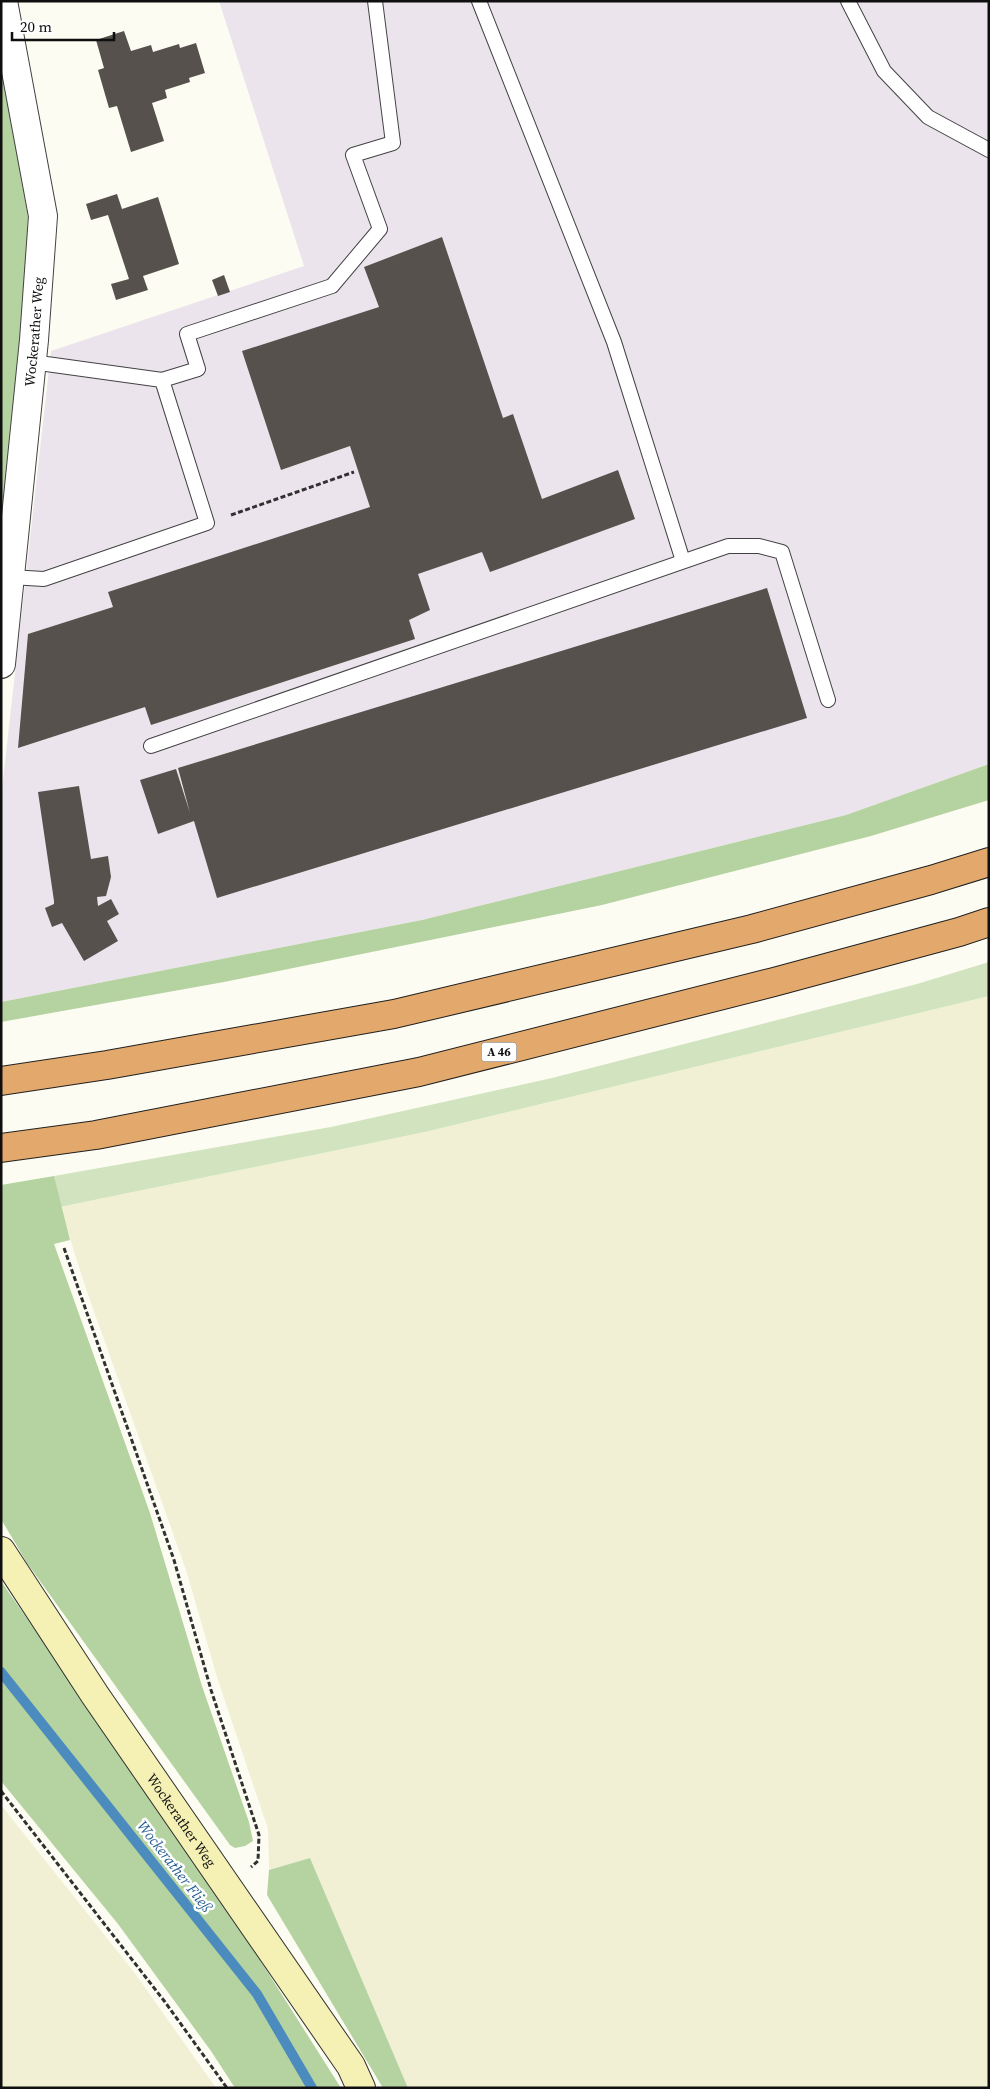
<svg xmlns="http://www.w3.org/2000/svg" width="990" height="2089" font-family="'Source Serif 4',serif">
	<rect width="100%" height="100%" fill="#fdfcf2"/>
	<path fill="#ece4ec" d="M219,1H989V764L846,815L422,920L1,1002V798L51,351L304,266Z"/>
	<g fill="#f1f0d5">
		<path d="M989,996V2088H408L310,1858L269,1870L268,1829L217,1677L186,1570L86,1289L60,1207L425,1132Z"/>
		<path d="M1,1805L134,1972L216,2088H1Z"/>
	</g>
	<path fill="#d1e4bf" d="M989,962V996L981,998L425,1132L60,1207L54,1176L331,1127L552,1078L917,984Z"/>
	<g fill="#b5d3a0">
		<path d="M1,60L28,217L21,366L1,573Z"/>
		<path d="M989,764V800L871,836L602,905L224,982L1,1022V1002L422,920L846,815Z"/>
		<path d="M54,1176L70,1240L54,1244L150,1513L202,1686L249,1822L253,1841L245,1846L235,1848L230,1845L27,1563L1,1519V1185Z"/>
		<path d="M1,1581L222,1900L341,2088H235L211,2051L118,1924L1,1781Z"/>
		<path d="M310,1858L408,2088H383L267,1895L269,1870Z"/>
	</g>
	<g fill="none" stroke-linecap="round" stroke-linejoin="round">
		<path stroke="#4c8bbd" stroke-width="10" d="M1,1672L257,1994L312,2088"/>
	</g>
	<g fill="#56514c">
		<path d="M124,31L131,51L151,45L153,52L179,44L180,48L196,43L205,73L189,78L190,82L165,90L167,98L152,103L164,141L131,152L117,106L109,108L98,70L104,68L96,40Z"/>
		<path d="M117,194L122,209L158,197L179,264L143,276L148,290L116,300L111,284L129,279L108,215L91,220L86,204Z"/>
		<path d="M442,237L503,418L513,414L542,499L618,470L635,519L490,572L482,552L418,574L430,610L409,620L415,639L151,725L145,707L18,748L28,634L113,607L108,592L370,507L350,446L281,470L242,351L379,307L364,267Z"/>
		<path d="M224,275L230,292L218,296L212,280Z"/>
		<path d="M767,588L807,718L217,898L194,821L158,834L140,780L176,769L190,813L178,768Z"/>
		<path d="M79,786L91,859L108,856L111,877L106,896L97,897L98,906L111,899L119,914L107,921L118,941L84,961L62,923L52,927L45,908L54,904V901L38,792Z"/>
	</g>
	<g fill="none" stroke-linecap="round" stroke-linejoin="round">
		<defs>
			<g id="lane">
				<path d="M479,1L614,342L683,561"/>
				<path d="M848,1L884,71L928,117L989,150"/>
				<path d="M162,380L198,369L187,334L332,286L380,229L353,155L393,143L375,1"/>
				<path d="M10,577L44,579L207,523L162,380L32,362"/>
				<path d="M151,746L728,546H759L782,552L828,700"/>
			</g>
			<g id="street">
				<path id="s1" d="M1,664L34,340L43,216L3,1"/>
			</g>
			<g id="secondary">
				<path id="s2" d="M1,1551L95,1695L351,2066L361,2088"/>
			</g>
			<g id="highway">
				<path d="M1,1081L107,1065L394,1014L752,929L931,880L989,862"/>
				<path d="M1,1148L96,1135L419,1072L774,982L959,932L989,922"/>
			</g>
		</defs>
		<use href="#lane" stroke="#424242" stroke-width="16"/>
		<use href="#street" stroke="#424242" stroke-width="30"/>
		<use href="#secondary" stroke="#313131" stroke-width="30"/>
		<use href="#highway" stroke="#202020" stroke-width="30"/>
		<g stroke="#313131" stroke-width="3" stroke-dasharray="5 2.5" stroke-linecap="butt">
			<path d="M231,515L354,472"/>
			<path d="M64,1248L174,1560L211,1690L259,1835L258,1861L251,1867"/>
			<path d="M1,1791L165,2002L227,2088"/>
		</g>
		<use href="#lane" stroke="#fff" stroke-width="14"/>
		<use href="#street" stroke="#fff" stroke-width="28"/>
		<use href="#secondary" stroke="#f5f1b5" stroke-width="28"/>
		<use href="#highway" stroke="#e3a86b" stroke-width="28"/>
	</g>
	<g text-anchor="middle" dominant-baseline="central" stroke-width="5" stroke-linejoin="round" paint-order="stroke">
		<rect fill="#fff" stroke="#575757" stroke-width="1" x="481.5" y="1042.5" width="35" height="19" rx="4"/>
		<g font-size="12" font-weight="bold" fill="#0f0f0f">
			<text x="499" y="1052">A 46</text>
		</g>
		<g font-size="14" fill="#0f0f0f" stroke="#fff">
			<text stroke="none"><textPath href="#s1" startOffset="334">Wockerather Weg</textPath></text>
			<text stroke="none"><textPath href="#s2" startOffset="324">Wockerather Weg</textPath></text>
		</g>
		<g font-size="15" font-style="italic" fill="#275e92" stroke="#fff">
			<text transform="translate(175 1866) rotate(52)">Wockerather Fließ</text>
		</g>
	</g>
	<rect width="990" height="2089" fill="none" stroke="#0f0f0f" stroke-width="5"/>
	<path d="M12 32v8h102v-8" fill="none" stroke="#0f0f0f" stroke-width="2.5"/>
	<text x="20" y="32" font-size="15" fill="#0f0f0f" stroke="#ffffff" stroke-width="4" paint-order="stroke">20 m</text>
</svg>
